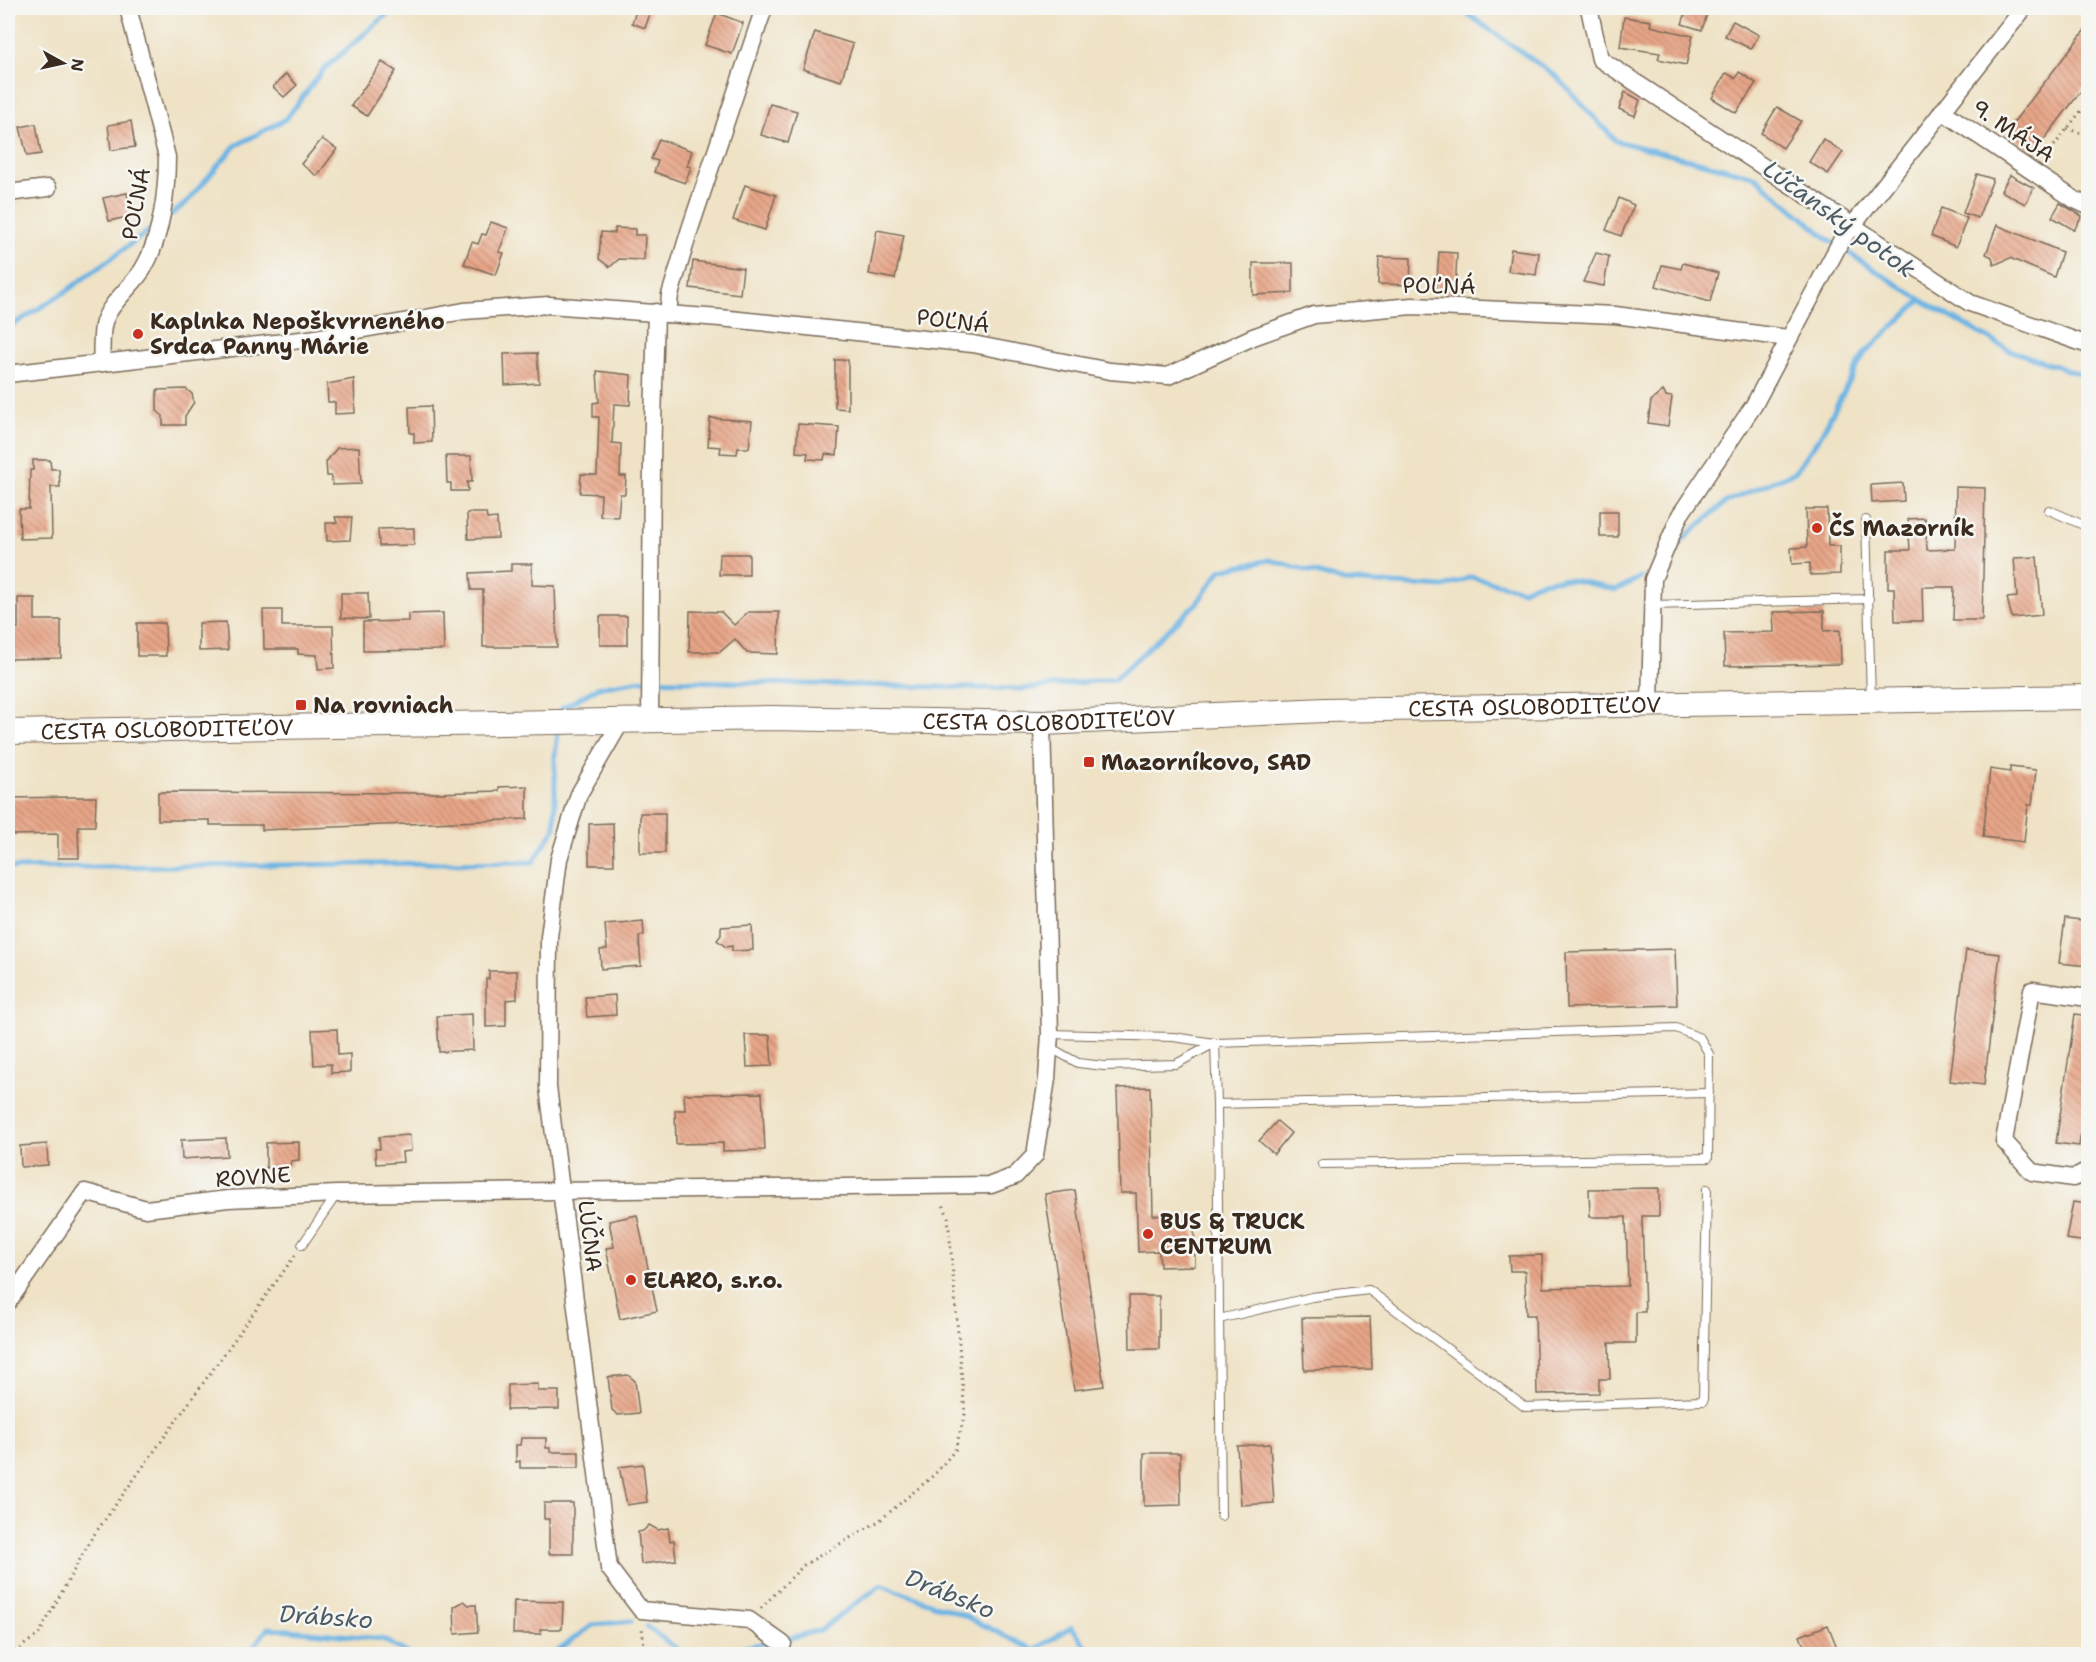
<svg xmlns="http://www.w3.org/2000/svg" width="2096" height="1662" font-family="'Shantell Sans',sans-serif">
	<defs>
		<pattern id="building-back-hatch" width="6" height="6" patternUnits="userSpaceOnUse" patternTransform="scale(1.5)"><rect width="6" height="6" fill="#e8a688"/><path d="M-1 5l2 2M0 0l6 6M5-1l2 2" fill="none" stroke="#bd876f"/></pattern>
	</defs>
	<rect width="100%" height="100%" fill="#f6f6f2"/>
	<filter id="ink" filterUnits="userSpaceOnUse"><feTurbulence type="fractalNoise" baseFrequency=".0167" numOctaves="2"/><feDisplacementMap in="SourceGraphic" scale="12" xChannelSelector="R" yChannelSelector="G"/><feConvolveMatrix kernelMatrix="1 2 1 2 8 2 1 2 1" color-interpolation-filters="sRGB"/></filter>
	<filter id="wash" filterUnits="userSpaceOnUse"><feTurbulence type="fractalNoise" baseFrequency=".008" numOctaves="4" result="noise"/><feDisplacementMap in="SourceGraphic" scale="24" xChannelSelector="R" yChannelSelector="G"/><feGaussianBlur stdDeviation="1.35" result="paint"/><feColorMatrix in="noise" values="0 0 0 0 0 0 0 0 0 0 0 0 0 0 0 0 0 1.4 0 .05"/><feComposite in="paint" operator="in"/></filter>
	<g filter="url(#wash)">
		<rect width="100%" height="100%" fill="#efe2c5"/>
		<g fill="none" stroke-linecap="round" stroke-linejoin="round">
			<g stroke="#6cb3e3" stroke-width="5">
				<path d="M1420,8L1427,10L1435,8"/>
				<path d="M1459,8L1557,77L1616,141L1754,176L1829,240L1921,300L2009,350L2088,377"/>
				<path d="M164,220L185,204L235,146L286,119L323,70L394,8"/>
				<path d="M8,328L65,292L154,227"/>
				<path d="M1671,550L1726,502L1795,472L1821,435L1864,354L1921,300"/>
				<path d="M561,715L562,708L599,687L641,680L1023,689L1115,679L1197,603L1221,570L1270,560L1344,581L1444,587L1471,577L1523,590C1556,571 1581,582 1616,590L1641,577"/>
				<path d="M8,868L533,862L555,828V755L559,727"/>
				<path d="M647,1627L684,1654"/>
				<path d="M787,1639L820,1630L881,1585L963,1615L1034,1650L1072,1627L1091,1654"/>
				<path d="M248,1654L268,1628L382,1639L409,1654"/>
				<path d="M552,1654L593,1625L631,1621"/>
				<path d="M711,1654L770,1642"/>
			</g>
		</g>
		<g id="blocks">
			<g fill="url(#building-back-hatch)">
				<path d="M637,8L651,11L645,28L632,23Z"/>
				<path d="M1671,8H1709L1702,30L1682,24L1685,15Z"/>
				<path d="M717,13L743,23L732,54L705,45Z"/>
				<path d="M1624,17L1651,21L1650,26L1693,36L1686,65L1658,59L1660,53L1620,47Z"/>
				<path d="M1733,21L1759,35L1751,49L1725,36Z"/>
				<path d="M2088,26V82L2033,154L2006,132Z"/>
				<path d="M815,32L853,44L841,81L803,69Z"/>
				<path d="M382,62L396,71L367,116L351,106Z"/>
				<path d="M1739,72L1756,83L1736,113L1712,98L1726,73L1736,78Z"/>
				<path d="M286,74L297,85L284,97L273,87Z"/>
				<path d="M1625,92L1640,100L1635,116L1619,109Z"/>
				<path d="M770,104L797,111L788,143L761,135Z"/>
				<path d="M1777,107L1801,121L1783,148L1761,133Z"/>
				<path d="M131,121L135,147L111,150L108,125Z"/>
				<path d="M36,124L41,154L27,156L20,127Z"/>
				<path d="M322,139L337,149L317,176L301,164Z"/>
				<path d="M659,139L692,151L687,166L691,167L685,183L654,172L658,161L651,159Z"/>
				<path d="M1823,139L1843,152L1828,174L1809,162Z"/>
				<path d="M1977,174L1993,179L1978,218L1963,213Z"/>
				<path d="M2010,175L2034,188L2025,204L2001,191Z"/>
				<path d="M745,185L776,195L765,230L733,220Z"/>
				<path d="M127,193L132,216L109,221L103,198Z"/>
				<path d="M1619,198L1634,205L1621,236L1606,230Z"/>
				<path d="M2060,203L2082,216L2074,230L2052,217Z"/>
				<path d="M1941,208L1967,218L1956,247L1931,236Z"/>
				<path d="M491,222L508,228L499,252L504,253L496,275L464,264L472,242L478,244L482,234L486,235Z"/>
				<path d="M1997,225L2062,252L2054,277L2010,258L1994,265L1992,257L1986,254Z"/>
				<path d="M615,228L635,229V235H645L644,260L619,259L610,267L599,259L601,232L615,233Z"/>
				<path d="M877,230L904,235L895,279L869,274Z"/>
				<path d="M1511,249L1539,253L1536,275L1508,271Z"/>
				<path d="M1439,252L1457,253L1455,294L1436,293Z"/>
				<path d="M1596,253L1609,256L1604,286L1583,282Z"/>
				<path d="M1379,257L1411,258L1410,285L1378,284Z"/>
				<path d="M693,261L743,268L740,294L690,288Z"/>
				<path d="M1253,263H1293V293L1253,295Z"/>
				<path d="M1683,263L1718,273L1710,302L1656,286L1662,265L1681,269Z"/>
				<path d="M537,353L539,383L505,385L504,354Z"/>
				<path d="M835,360H848V409L835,408Z"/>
				<path d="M597,371L631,375L630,405L614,404L612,443L621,444L620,476H626L625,494H620L618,517L600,516L601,494L580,493L581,474L597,475L599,417H593V403L599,402Z"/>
				<path d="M354,379L355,413L335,414V402H328L327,384Z"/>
				<path d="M186,389L192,394L194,402L185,416V425H163V416L157,411V390Z"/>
				<path d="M1663,391L1666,396L1672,397L1668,426L1648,423L1651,401Z"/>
				<path d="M431,406L432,442L414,443V433H410L409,407Z"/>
				<path d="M710,418L752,421L749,448H738L737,454L720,453L721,447L708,446Z"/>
				<path d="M798,424L839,427L837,455L825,454L824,460L807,459L808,453L796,452Z"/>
				<path d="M359,447L361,484L332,485L331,476H327L326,462L337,448Z"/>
				<path d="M446,456H471L472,482H467L468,491H451V483H447Z"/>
				<path d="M33,460H50L51,469H59L60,487H51L52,538L20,539L19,509H29L30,470H33Z"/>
				<path d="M1903,483L1904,501L1872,503L1871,485Z"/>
				<path d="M1956,487L1985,488L1982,620H1953L1954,587H1922L1923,621H1895L1894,588H1888V550H1910L1908,519L1925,518L1927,550L1955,549Z"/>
				<path d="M1806,509H1827L1828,546H1840V574L1810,575V563L1792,564L1791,548L1807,547Z"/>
				<rect x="1600" y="511" width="18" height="26"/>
				<path d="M467,513H486L487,519L497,518L498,538L468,539Z"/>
				<path d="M335,517H352L350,540L327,541L326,523H337Z"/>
				<path d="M414,528V545L379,546L378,529Z"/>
				<path d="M720,554H749V575H719Z"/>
				<path d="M2037,557L2042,615L2012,618L2007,598L2017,597L2014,558Z"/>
				<path d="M511,564H532V585L555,586L557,647H483V590H471L470,573L511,571Z"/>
				<path d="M341,593H368L369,619L341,618Z"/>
				<path d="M18,598H35V620H61V658L8,659V628H18Z"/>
				<path d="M263,610H282V626H333L334,668L318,669L317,655L298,654V649H264Z"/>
				<path d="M690,611L721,612L734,625L748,612H779L778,654L747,653L735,639L720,652H689Z"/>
				<path d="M1824,611V631L1840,630L1841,664L1725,666L1724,633L1774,632L1773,612Z"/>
				<path d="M443,613L444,650L363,651V622L408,621V614Z"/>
				<rect x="600" y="616" width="27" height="29"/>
				<path d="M226,622L228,650L199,651V623Z"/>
				<path d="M137,623H165L166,656H137Z"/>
				<path d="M2010,767L2036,770L2032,805H2028L2024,842L1983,837L1990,769L2010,772Z"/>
				<path d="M527,786V819L262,830V825H210V820H158V792L436,793L499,791V787Z"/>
				<path d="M72,797H96L95,826H78L79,858H58V834L13,835L11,798Z"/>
				<rect x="640" y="813" width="25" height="40"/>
				<path d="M613,823L614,865H589V824Z"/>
				<path d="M2065,919L2088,922V966L2059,963Z"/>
				<path d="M643,921L644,935L639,936L641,966L601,969L600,950L607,949L605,924Z"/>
				<path d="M752,925L753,950L732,951V946L726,947L717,940L721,935V927Z"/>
				<path d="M1675,949L1677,1005L1567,1008L1566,952Z"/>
				<path d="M1966,950L2000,954L1984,1085L1950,1081Z"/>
				<path d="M489,971H517V999L506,1000V1026L486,1027V979H489Z"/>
				<path d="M615,995L616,1015L587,1017L585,997Z"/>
				<path d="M472,1014L473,1050L439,1052L437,1016Z"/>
				<path d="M2075,1014L2088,1016V1079L2079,1146L2056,1143Z"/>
				<path d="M337,1029L338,1055L350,1054V1072L331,1073V1064L314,1065L312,1030Z"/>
				<path d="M745,1035H770L772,1066L747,1067Z"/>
				<path d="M1150,1087L1153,1215L1194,1216L1195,1266L1160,1267L1159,1251L1138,1252L1136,1193H1120L1117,1088Z"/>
				<path d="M762,1093L765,1150L723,1151V1143L676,1144L675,1110H685L684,1094Z"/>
				<path d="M1277,1121L1291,1133L1274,1154L1259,1141Z"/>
				<path d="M410,1135L411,1151L402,1152L403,1162L376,1164L375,1149H380L379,1137Z"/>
				<path d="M226,1138L227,1156L182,1159L181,1140Z"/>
				<path d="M299,1142V1160L291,1161L290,1167L266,1168V1143Z"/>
				<path d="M47,1144L48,1165L21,1167L20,1146Z"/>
				<path d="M1659,1188V1216H1642L1645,1312H1636V1343H1609L1610,1379H1599V1393L1537,1394L1535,1315H1526L1525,1271H1510L1509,1256L1542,1255L1543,1288L1628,1286L1626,1217H1590L1589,1189Z"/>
				<path d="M1075,1190L1104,1386L1074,1390L1045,1194Z"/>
				<path d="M2073,1202L2088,1204V1242L2066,1239Z"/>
				<path d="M637,1215L657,1311L620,1319L606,1248L614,1247L609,1221Z"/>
				<path d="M1129,1296H1159V1349H1130Z"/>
				<path d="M1370,1317L1372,1369L1304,1370L1302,1318Z"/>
				<path d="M628,1375L635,1381L639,1413L618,1415L612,1410L608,1377Z"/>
				<path d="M538,1384V1391H559V1409L507,1410L508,1385Z"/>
				<path d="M521,1438H546V1448H550V1452H579V1468H520V1461L516,1462V1445H520Z"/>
				<path d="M1270,1444L1274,1503L1241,1505L1237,1446Z"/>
				<path d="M1144,1453H1180L1181,1505L1144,1506Z"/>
				<path d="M643,1464L647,1502L627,1505L619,1467Z"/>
				<path d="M544,1503H573V1554H549V1519H544Z"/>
				<path d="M649,1525L658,1530L668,1528L670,1541L674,1540L676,1560L641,1564L638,1532L643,1531Z"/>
				<path d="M464,1601L469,1605H476L478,1632L455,1634L454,1607Z"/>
				<path d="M514,1601L563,1602L562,1629H540L541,1634H513Z"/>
				<path d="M1828,1625L1838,1650L1826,1654H1807L1800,1636Z"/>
			</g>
		</g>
	</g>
	<g filter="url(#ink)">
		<use href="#blocks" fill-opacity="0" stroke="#7a6a58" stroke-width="1.5"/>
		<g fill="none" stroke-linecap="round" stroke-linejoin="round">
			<defs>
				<g id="service">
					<path d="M2049,510L2088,527"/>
					<path d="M1866,520L1871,700"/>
					<path d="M1653,605L1869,599"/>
					<path d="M1050,1034L1173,1037L1215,1043L1676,1028L1700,1038L1709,1054L1708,1158L1322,1164"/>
					<path d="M1049,1047L1078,1063L1104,1066L1176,1064L1215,1043L1217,1104L1709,1093"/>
					<path d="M1217,1104L1221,1516"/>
					<path d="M302,1245L337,1194"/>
					<path d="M1219,1319L1312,1297L1369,1290L1525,1407L1703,1401L1707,1189"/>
				</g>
				<g id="minor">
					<path d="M1589,8L1600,59L1970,303L2088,345"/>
					<path d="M1942,111L2075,200L2088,206"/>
					<path d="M8,193L48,188"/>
					<path d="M668,314L670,295L690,229L764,8"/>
					<path d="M101,363C102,351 101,338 103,326C107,305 132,287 143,269C161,239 167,192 167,157L128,8"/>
					<path d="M8,374L309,339L464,311L549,305L720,318L973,344L1110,371L1168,376L1253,337L1314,315L1412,306L1615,315L1788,338"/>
					<path d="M1650,705L1653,579L1680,515L1754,405L1842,239L2024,8"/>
					<path d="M622,720L579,794L559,859L549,937L548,1087L609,1568L641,1610L749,1620L783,1644"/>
					<path d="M650,720L652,460L656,312"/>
					<path d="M2088,998L2032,990L2004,1141L2032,1172L2073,1178L2088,1170"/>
					<path d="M8,1302L85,1192L146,1209L228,1199L337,1194L991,1185L1015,1176L1035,1155L1047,1079L1050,1034L1042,723"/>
				</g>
				<g id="secondary">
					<path id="s1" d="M8,732L771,718L1042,723L1325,710L2088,697"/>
				</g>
			</defs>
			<use href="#service" stroke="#7a6a58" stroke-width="10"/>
			<use href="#minor" stroke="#7a6a58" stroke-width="19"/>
			<use href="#secondary" stroke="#7a6a58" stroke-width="26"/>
			<g stroke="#7a6a58" stroke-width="3" stroke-dasharray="1.5 4.5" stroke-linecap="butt">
				<path d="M2067,129L2088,135"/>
				<path d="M2043,160L2088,102"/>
				<path d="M2085,184L2088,178"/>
				<path d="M761,1608L804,1565L879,1521L934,1475L955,1450L965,1414L948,1217L942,1202"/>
				<path d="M8,1651L17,1650L39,1634L91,1539L296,1254"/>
				<path d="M641,1654L644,1648L642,1626"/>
			</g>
			<use href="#service" stroke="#fff" stroke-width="8"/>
			<use href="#minor" stroke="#fff" stroke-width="16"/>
			<use href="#secondary" stroke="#fff" stroke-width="24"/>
		</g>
	</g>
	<g fill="#c8321e" stroke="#f6f6f2" stroke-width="2">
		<circle cx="138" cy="334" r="6"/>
		<circle cx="1817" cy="528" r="6"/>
		<rect x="295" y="699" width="12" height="12" rx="3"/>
		<rect x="1083" y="756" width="12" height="12" rx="3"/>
		<circle cx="1148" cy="1234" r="6"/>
		<circle cx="631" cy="1280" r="6"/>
	</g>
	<g text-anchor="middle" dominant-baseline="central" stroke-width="5" stroke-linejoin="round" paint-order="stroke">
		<g font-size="22" fill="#3b2a1e" stroke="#f6f6f2">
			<text transform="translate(2013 131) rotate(34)">9. MÁJA</text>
			<text transform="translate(136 204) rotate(-79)">POĽNÁ</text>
			<text transform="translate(1439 286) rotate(1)">POĽNÁ</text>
			<text transform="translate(953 321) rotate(7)">POĽNÁ</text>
			<text stroke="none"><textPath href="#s1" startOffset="1527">CESTA OSLOBODITEĽOV</textPath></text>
			<text stroke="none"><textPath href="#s1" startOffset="1041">CESTA OSLOBODITEĽOV</textPath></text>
			<text stroke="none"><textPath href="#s1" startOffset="159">CESTA OSLOBODITEĽOV</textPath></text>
			<text transform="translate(253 1177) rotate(-4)">ROVNE</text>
			<text transform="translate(590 1236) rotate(83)">LÚČNA</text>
		</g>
		<g font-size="22" font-weight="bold" fill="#3b2a1e" stroke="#f6f6f2" text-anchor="start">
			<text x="150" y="321">Kaplnka Nepoškvrneného<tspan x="150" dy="25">Srdca Panny Márie</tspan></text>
			<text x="1829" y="528">ČS Mazorník</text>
			<text x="313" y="705">Na rovniach</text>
			<text x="1101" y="762">Mazorníkovo, SAD</text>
			<text x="1160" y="1221">BUS &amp; TRUCK<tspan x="1160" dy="25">CENTRUM</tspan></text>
			<text x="643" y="1280">ELARO, s.r.o.</text>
		</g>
		<g font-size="24" font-style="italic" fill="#4c5a63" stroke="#f6f6f2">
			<text transform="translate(1839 219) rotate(36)">Lúčanský potok</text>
			<text transform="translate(950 1594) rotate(22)">Drábsko</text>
			<text transform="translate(326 1617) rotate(4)">Drábsko</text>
		</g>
	</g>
	<rect width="2096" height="1662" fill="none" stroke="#f6f6f2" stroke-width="30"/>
	<g transform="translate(63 63) rotate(98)" stroke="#f6f6f2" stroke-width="4.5" paint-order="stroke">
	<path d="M0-4.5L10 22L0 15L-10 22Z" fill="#3b2a1e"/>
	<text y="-9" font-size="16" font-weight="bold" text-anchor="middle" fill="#3b2a1e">N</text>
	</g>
</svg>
